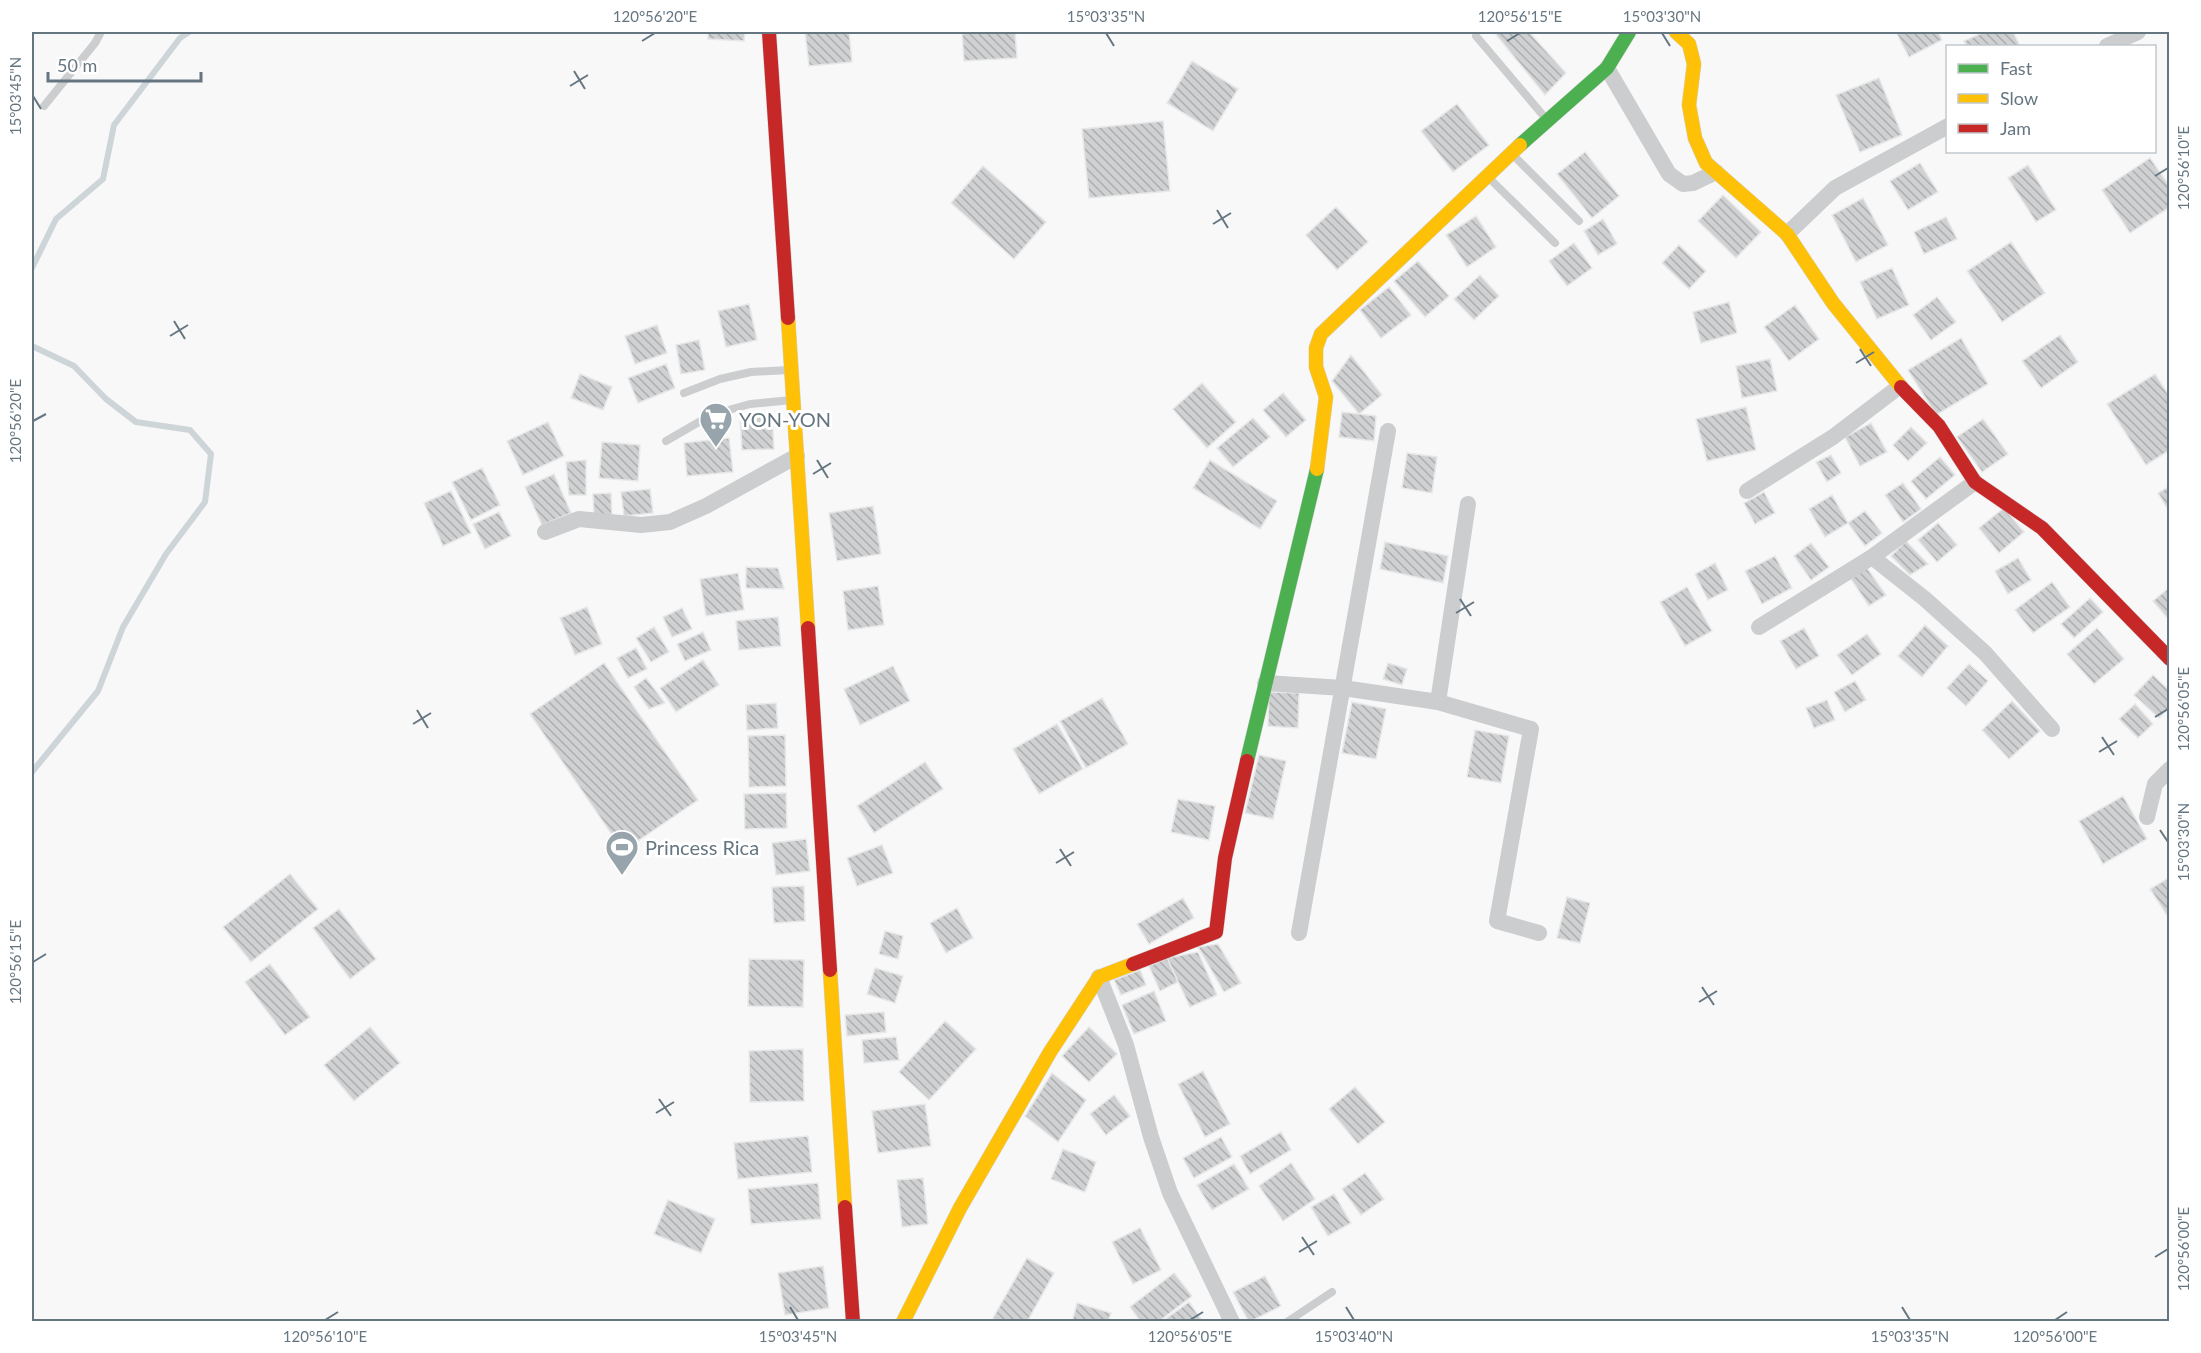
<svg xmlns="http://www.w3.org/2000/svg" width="2201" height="1353" font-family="Lato,sans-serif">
	<defs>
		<pattern id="building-back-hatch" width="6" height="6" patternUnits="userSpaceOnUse" patternTransform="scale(1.5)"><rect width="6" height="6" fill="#cfd1d2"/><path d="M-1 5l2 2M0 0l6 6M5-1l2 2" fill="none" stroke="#acaeb0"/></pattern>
	</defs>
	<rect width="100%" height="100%" fill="#f8f8f8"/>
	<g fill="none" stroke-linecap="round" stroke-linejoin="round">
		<g stroke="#cdd5d8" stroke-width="6">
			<path d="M32,268L56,219L103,179L114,125L180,38L189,32"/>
			<path d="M32,346L74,366L106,399L136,422L190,430L211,454L205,502L166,554L123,627L98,691L32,772"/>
		</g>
	</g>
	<g fill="url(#building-back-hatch)" stroke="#e8e8e8" stroke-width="1.5">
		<path d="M708,32H745L744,41L708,39Z"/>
		<path d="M805,32H849L852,62L809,66Z"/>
		<path d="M962,32H1015L1017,58L964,61Z"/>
		<path d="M1494,32H1529L1566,73L1545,95Z"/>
		<path d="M1896,32H1938L1942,40L1909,57Z"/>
		<path d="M1984,32H2013L2020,46H1967L1964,41Z"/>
		<path d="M1192,61L1238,89L1213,131L1167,103Z"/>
		<path d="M1879,78L1902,135L1860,152L1836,95Z"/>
		<path d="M1457,104L1489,145L1453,172L1421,131Z"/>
		<path d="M1163,121L1170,191L1089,198L1082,129Z"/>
		<path d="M1585,152L1619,196L1592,218L1557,174Z"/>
		<path d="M2150,158L2170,187V207L2130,233L2102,190Z"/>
		<path d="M1920,163L1938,192L1908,210L1890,181Z"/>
		<path d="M2028,165L2056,210L2036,222L2008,178Z"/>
		<path d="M983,166L1046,222L1014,259L951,203Z"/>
		<path d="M1723,195L1761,232L1736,258L1698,221Z"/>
		<path d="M1863,198L1888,245L1856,262L1832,215Z"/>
		<path d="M1336,207L1368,242L1337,270L1306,235Z"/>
		<path d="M1476,216L1496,247L1467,267L1446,235Z"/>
		<path d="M1946,217L1957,239L1924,254L1914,232Z"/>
		<path d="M1603,219L1617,244L1598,255L1584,231Z"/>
		<path d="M2011,242L2045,293L2002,322L1967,271Z"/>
		<path d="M1574,243L1592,268L1567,286L1549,261Z"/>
		<path d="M1679,245L1706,271L1689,289L1662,263Z"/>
		<path d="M1418,261L1449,296L1425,317L1394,281Z"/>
		<path d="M1892,268L1909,305L1877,319L1860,282Z"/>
		<path d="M1480,275L1499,296L1474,320L1454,299Z"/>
		<path d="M1389,287L1411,315L1381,338L1360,310Z"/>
		<path d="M1937,297L1956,322L1931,340L1913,315Z"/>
		<path d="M1729,302L1737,333L1701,343L1693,312Z"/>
		<path d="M749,304L757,340L726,347L718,311Z"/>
		<path d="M1795,305L1819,339L1789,361L1764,327Z"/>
		<path d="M657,325L667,353L635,364L625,336Z"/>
		<path d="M2060,335L2078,362L2041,388L2022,361Z"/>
		<path d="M1961,338L1988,384L1936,415L1908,370Z"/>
		<path d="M699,340L705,370L681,374L676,345Z"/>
		<path d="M1351,355L1382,395L1359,414L1332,381Z"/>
		<path d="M1770,359L1777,391L1742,398L1736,366Z"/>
		<path d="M666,364L675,388L638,403L628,378Z"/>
		<path d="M580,374L612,387L603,410L571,398Z"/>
		<path d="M2155,374L2170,397V450L2146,465L2107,404Z"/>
		<path d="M1202,383L1236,422L1207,448L1173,409Z"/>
		<path d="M1283,393L1306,420L1286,437L1263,410Z"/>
		<path d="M1746,407L1756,450L1707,461L1696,419Z"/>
		<path d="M1342,412L1376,416L1374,441L1339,437Z"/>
		<path d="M772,415L774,449L742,450L740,417Z"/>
		<path d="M1253,418L1270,437L1233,467L1217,448Z"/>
		<path d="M1983,419L2008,454L1982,472L1957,437Z"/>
		<path d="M548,422L564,456L523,475L507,441Z"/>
		<path d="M1871,423L1887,452L1860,466L1845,437Z"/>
		<path d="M1911,427L1927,443L1908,461L1893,445Z"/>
		<path d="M729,438L733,472L687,476L684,443Z"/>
		<path d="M602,442L640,445L638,481L599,478Z"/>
		<path d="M1407,453L1437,457L1432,493L1402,488Z"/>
		<path d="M1831,455L1841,473L1827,482L1816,462Z"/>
		<path d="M1940,457L1955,475L1926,499L1911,481Z"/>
		<path d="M586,460V495H569L566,462Z"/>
		<path d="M1210,460L1277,501L1260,529L1193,488Z"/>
		<path d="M482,468L500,505L471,520L452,482Z"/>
		<path d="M554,474L571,513L542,525L525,487Z"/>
		<path d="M1903,483L1921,509L1903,522L1885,495Z"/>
		<path d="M2170,486V513L2158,493Z"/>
		<path d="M650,489L653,513L624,516L621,492Z"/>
		<path d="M451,491L471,533L443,546L424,503Z"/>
		<path d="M1764,492L1775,513L1755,524L1744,503Z"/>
		<path d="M611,493L612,516L594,517L593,494Z"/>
		<path d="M1832,495L1848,523L1825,537L1809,509Z"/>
		<path d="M873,506L881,554L837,561L829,513Z"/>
		<path d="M2004,508L2024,532L1999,553L1979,528Z"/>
		<path d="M1865,511L1882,533L1865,546L1848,523Z"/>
		<path d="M499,512L511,536L485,549L473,524Z"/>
		<path d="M1938,523L1957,545L1937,562L1918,540Z"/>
		<path d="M1906,541L1928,564L1910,575L1891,556Z"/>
		<path d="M1385,542L1448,556L1443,583L1380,569Z"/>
		<path d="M1811,543L1829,567L1811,580L1794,556Z"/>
		<path d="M1775,556L1792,588L1762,604L1745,571Z"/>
		<path d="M2018,558L2031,580L2008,594L1995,571Z"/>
		<path d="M1715,563L1728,590L1708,600L1695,574Z"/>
		<path d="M746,567L778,568L784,589L746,588Z"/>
		<path d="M1867,568L1886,595L1869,606L1851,579Z"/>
		<path d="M738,573L744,610L706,616L700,579Z"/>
		<path d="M2052,582L2070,607L2033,633L2015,610Z"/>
		<path d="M878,586L884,625L848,630L843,591Z"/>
		<path d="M1687,587L1712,631L1685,646L1660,602Z"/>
		<path d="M2170,587V621L2153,601Z"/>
		<path d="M2090,598L2103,612L2074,638L2061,624Z"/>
		<path d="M587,607L602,644L575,655L560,618Z"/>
		<path d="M682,608L692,629L672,637L663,617Z"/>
		<path d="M778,617L781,646L739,650L736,621Z"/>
		<path d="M1925,625L1948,646L1922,677L1898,656Z"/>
		<path d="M654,627L669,652L651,662L636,638Z"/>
		<path d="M1804,628L1819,656L1796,669L1780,641Z"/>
		<path d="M2097,628L2124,659L2094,684L2067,654Z"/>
		<path d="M703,632L711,650L685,661L677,644Z"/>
		<path d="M1867,634L1881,654L1852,675L1837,655Z"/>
		<path d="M636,648L647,669L628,678L617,658Z"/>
		<path d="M703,660L719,685L676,712L660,688Z"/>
		<path d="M604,663L698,800L623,851L530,714Z"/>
		<path d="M1388,663L1407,669L1402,685L1383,679Z"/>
		<path d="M1969,664L1988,681L1966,706L1947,688Z"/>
		<path d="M893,666L910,701L860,725L844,689Z"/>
		<path d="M2153,675L2170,691V707L2159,718L2134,695Z"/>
		<path d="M646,678L665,703L649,709L634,687Z"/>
		<path d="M1855,681L1866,700L1845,712L1834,692Z"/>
		<path d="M1269,692L1299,693L1298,728L1268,726Z"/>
		<path d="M1102,698L1128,744L1086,768L1060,721Z"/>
		<path d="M1827,700L1835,720L1814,728L1806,708Z"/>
		<path d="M2012,701L2040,731L2009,759L1982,730Z"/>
		<path d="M1352,702L1386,709L1376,759L1342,753Z"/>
		<path d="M776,703L778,728L747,730L746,705Z"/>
		<path d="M2135,704L2153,724L2138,738L2119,719Z"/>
		<path d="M1057,724L1083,769L1039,794L1013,749Z"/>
		<path d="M1475,730L1509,736L1501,783L1467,777Z"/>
		<path d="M785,735L786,786L749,787L748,736Z"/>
		<path d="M1259,755L1286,761L1273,819L1245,813Z"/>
		<path d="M925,762L943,789L874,833L857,806Z"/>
		<path d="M786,793L787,828L745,829L744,794Z"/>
		<path d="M2123,796L2147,839L2103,864L2079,821Z"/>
		<path d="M1178,799L1215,806L1209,840L1171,832Z"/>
		<path d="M806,839L810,871L776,875L772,843Z"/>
		<path d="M882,845L893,873L857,886L847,858Z"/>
		<path d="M290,874L318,909L251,962L223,927Z"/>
		<path d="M2170,877V920L2150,889Z"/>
		<path d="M804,886L805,921L774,923L772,887Z"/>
		<path d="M1567,897L1590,903L1580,943L1557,938Z"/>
		<path d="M1183,898L1194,918L1149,944L1137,924Z"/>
		<path d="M957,908L973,938L946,953L930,923Z"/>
		<path d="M339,909L376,959L350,979L313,928Z"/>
		<path d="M885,931L903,936L898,959L879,954Z"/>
		<path d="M1218,944L1241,983L1224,992L1198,947Z"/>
		<path d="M1198,952L1217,995L1190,1007L1167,958Z"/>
		<path d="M1167,958L1178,982L1160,991L1149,966Z"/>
		<path d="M749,959L804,960L803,1007L748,1006Z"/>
		<path d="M270,964L310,1017L285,1035L245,982Z"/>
		<path d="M875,968L903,976L895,1003L867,994Z"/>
		<path d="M1140,970L1146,985L1121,995L1114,980Z"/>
		<path d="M1154,991L1166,1021L1134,1034L1122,1005Z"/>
		<path d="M884,1012L886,1032L847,1036L845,1015Z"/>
		<path d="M945,1021L976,1049L929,1100L899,1072Z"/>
		<path d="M370,1027L400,1063L354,1101L324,1065Z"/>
		<path d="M1089,1027L1117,1054L1089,1082L1062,1056Z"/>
		<path d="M896,1037L899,1060L864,1063L862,1040Z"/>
		<path d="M803,1049L804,1101L750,1102L749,1051Z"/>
		<path d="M1203,1071L1230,1124L1205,1137L1178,1084Z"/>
		<path d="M1052,1073L1086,1100L1058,1142L1025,1116Z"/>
		<path d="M1355,1087L1385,1122L1358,1144L1329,1109Z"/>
		<path d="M1114,1095L1130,1116L1106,1135L1090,1114Z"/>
		<path d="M925,1104L931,1146L878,1153L872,1111Z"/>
		<path d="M1281,1132L1291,1150L1250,1174L1240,1156Z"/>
		<path d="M808,1136L812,1172L738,1179L734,1143Z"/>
		<path d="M1221,1137L1232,1157L1194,1178L1183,1158Z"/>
		<path d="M1063,1149L1096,1162L1085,1192L1051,1179Z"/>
		<path d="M1291,1163L1315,1199L1283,1221L1259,1186Z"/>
		<path d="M1234,1164L1249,1189L1212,1210L1197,1185Z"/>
		<path d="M1365,1173L1384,1199L1361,1215L1342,1189Z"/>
		<path d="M923,1178L928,1224L902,1227L897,1180Z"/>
		<path d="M818,1183L821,1219L751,1224L748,1189Z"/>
		<path d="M1334,1194L1351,1223L1328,1236L1311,1207Z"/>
		<path d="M668,1200L715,1219L701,1253L654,1234Z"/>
		<path d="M1140,1228L1161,1270L1133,1284L1112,1242Z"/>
		<path d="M1027,1258L1054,1273L1027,1322H999L993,1318Z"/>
		<path d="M823,1266L829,1308L785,1315L778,1273Z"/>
		<path d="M1174,1273L1192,1296L1158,1322H1141L1130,1307Z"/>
		<path d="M1265,1276L1281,1306L1249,1322L1233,1292Z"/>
		<path d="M1189,1302L1203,1322H1164L1163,1321Z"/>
		<path d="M1077,1303L1111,1313L1108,1322H1072Z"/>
	</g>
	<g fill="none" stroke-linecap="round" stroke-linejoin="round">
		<defs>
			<g id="fast">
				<path d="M1520,145L1607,68L1629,32"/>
				<path d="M1247,761L1317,469"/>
			</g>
			<g id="slow">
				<path d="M1676,32L1689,44L1694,64L1689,105L1695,138L1706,163L1787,234L1833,303L1901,387"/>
				<path d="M788,318L808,628"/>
				<path d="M1317,469L1326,397L1316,367V348L1321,334L1520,145"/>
				<path d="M830,970L845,1207"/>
				<path d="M903,1322L960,1208L1050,1052L1099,977L1133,964"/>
			</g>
			<g id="jam">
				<path d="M769,32L788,318"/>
				<path d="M1901,387L1939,426L1975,482L2042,528L2170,659"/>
				<path d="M808,628L830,970"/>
				<path d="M1133,964L1216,932L1225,858L1247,761"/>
				<path d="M845,1207L853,1322"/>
			</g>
		</defs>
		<use href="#fast" stroke="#d4d5d6" stroke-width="15"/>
		<use href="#slow" stroke="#d4d5d6" stroke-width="15"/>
		<use href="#jam" stroke="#d4d5d6" stroke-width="15"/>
		<g stroke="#cbcdce" stroke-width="8">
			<path d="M1476,36L1547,120"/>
			<path d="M44,106L95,43L101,32"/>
			<path d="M1511,153L1579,221"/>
			<path d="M1489,178L1555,243"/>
			<path d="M684,393L720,379L751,372L788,370"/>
			<path d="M666,441L711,415L750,404L792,400"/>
			<path d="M1287,1322L1332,1292"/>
		</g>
		<g stroke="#cbcdce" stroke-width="16">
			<path d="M2107,46L2138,32"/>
			<path d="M1607,68L1669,174L1683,184L1693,183L1716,172"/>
			<path d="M1787,234L1835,188L1948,126"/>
			<path d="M1747,491L1833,437L1900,386"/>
			<path d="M545,532L579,519L641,525L670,522L706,506L797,456"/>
			<path d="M1872,557L1925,599L1985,653L2052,729"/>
			<path d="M1759,627L1872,557L1975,482"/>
			<path d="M1265,683L1343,688L1438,702L1531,729L1497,921L1539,933"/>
			<path d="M1438,702L1468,504"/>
			<path d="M2147,817L2155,784L2170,769"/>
			<path d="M1299,933L1388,431"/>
			<path d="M1099,977L1126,1045L1151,1137L1170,1193L1232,1322"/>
		</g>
		<use href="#fast" stroke="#4caf50" stroke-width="14"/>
		<use href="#slow" stroke="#ffc107" stroke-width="14"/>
		<use href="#jam" stroke="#c62828" stroke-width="14"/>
	</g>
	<path fill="none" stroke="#657681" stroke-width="2" d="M1106,33L1114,46M1662,33L1670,46M642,41L655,33M1507,41L1520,33M574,71L585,89M570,86L588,75M33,96L41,109M2155,176L2168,168M1217,210L1228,228M1213,224L1231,213M174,321L185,339M170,336L188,325M1860,349L1871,366M1856,363L1874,352M33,421L46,414M817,460L828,478M813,474L831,463M1460,599L1471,616M1456,613L1474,602M417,710L428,728M2155,717L2168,709M413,724L431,713M2102,737L2114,755M2099,752L2117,741M2160,830L2168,842M1060,849L1071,866M1056,863L1074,852M33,962L46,954M1702,987L1714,1005M1699,1002L1717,991M659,1099L671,1116M656,1113L674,1102M1302,1237L1314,1255M1299,1252L1317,1241M2155,1257L2168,1249M790,1307L798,1320M1346,1307L1354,1320M1902,1307L1910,1320M325,1320L338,1312M1190,1320L1203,1312M2055,1320L2067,1312"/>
	<defs>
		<symbol id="supermarket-pin" viewBox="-11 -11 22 30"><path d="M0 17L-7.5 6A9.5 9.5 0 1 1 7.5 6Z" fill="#98a4ab" stroke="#fff"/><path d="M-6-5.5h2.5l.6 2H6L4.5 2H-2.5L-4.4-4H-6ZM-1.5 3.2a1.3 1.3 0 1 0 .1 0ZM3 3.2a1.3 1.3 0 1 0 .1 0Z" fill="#fff"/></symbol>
		<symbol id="stadium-pin" viewBox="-11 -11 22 30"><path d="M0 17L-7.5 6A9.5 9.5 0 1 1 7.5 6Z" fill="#98a4ab" stroke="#fff"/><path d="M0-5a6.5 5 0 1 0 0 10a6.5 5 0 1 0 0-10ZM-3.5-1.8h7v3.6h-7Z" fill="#fff"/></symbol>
	</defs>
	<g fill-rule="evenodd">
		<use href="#supermarket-pin" x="697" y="400" width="38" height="52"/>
		<use href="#stadium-pin" x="603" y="828" width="38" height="52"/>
	</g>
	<g text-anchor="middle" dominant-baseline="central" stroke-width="6" stroke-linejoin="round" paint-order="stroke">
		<g font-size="20" fill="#657681" stroke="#fff" text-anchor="start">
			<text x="739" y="419">YON-YON</text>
			<text x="645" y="847">Princess Rica</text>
		</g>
	</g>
	<rect width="2201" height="1353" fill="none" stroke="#ffffff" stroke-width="66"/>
	<rect x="1946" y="45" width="210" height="108" fill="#ffffff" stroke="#c1c8cd" stroke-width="1.5"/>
	<rect x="1958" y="64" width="30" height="9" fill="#4caf50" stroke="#c1c8cd" stroke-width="1.5"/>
	<text x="2000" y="75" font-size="18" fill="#657681">Fast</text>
	<rect x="1958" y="94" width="30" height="9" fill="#ffc107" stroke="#c1c8cd" stroke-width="1.5"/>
	<text x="2000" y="105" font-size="18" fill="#657681">Slow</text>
	<rect x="1958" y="124" width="30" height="9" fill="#c62828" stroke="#c1c8cd" stroke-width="1.5"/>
	<text x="2000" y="135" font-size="18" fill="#657681">Jam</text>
	<path d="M48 72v9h153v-9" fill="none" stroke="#657681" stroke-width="3"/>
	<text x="57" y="72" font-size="18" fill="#657681" stroke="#ffffff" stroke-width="4.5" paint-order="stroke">50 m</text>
	<rect x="33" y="33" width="2135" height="1287" fill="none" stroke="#657681" stroke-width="2"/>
	<g font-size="15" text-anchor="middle" fill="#657681">
		<text x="655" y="22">120°56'20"E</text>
		<text x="1106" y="22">15°03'35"N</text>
		<text x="1520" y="22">120°56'15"E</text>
		<text x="1662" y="22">15°03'30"N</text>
		<text transform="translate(16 96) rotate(-90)" y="5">15°03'45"N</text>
		<text transform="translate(2184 168) rotate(-90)" y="5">120°56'10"E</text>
		<text transform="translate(16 421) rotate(-90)" y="5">120°56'20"E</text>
		<text transform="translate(2184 709) rotate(-90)" y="5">120°56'05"E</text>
		<text transform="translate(2184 842) rotate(-90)" y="5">15°03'30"N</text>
		<text transform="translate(16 962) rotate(-90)" y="5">120°56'15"E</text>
		<text transform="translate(2184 1249) rotate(-90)" y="5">120°56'00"E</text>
		<text x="325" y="1342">120°56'10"E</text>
		<text x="798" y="1342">15°03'45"N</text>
		<text x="1190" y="1342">120°56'05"E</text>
		<text x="1354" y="1342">15°03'40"N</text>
		<text x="1910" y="1342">15°03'35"N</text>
		<text x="2055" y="1342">120°56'00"E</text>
	</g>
</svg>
